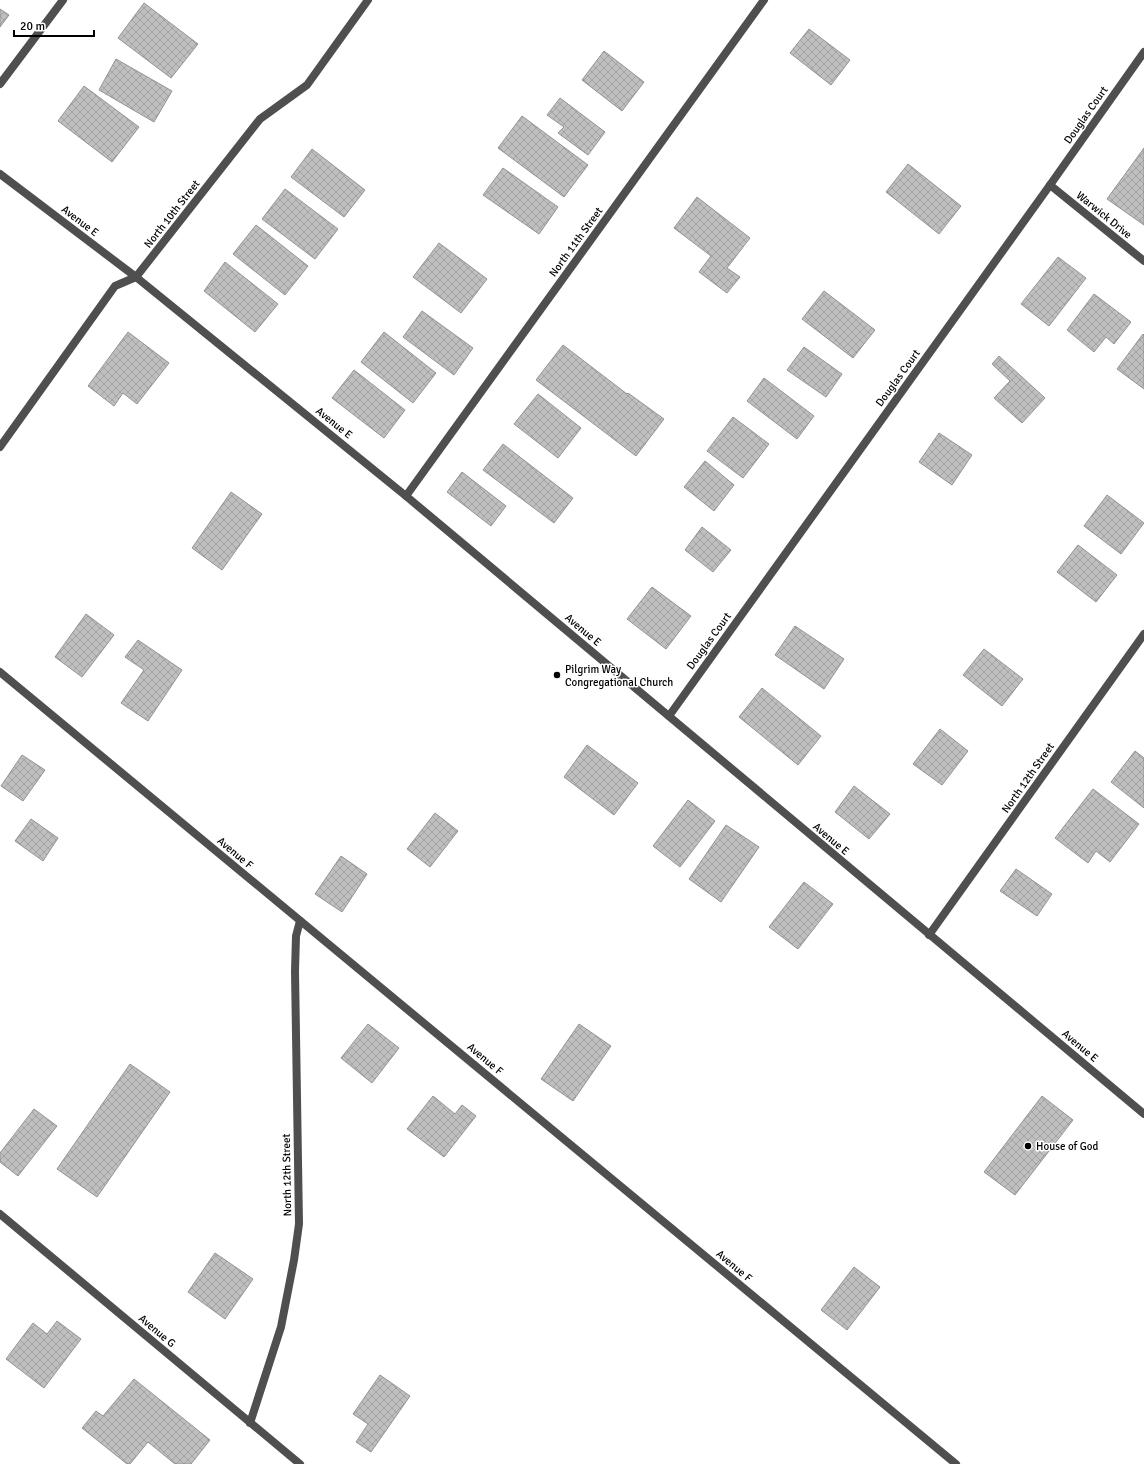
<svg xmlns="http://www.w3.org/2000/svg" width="1144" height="1464" font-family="Signika,sans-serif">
	<defs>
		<pattern id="building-cross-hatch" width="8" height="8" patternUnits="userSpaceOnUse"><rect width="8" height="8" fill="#bfbfbf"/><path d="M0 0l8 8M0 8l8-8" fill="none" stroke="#a2a2a2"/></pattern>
	</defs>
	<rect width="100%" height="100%" fill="#fff"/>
	<g fill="url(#building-cross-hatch)" stroke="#939393">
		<path d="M144,3L198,44L171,78L118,38Z"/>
		<path d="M0,9L9,15L0,27Z"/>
		<path d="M809,29L850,60L831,85L790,53Z"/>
		<path d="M604,51L644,82L622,111L582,80Z"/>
		<path d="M116,59L172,91L154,122L99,90Z"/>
		<path d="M84,86L139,127L112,162L58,121Z"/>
		<path d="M560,98L605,132L588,155L558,133L564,127L547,115Z"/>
		<path d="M522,116L588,165L564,197L498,148Z"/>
		<path d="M1144,148V225L1107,199Z"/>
		<path d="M312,149L365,190L344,217L291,177Z"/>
		<path d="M908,164L961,206L939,234L886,192Z"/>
		<path d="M503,168L558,207L539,234L483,195Z"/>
		<path d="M285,189L338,229L315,259L262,219Z"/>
		<path d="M697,197L750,238L727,268L740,277L727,293L699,272L711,256L674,228Z"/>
		<path d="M256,225L308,266L285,295L233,254Z"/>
		<path d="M439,243L487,279L461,313L413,277Z"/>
		<path d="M1058,257L1086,278L1049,326L1021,304Z"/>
		<path d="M225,262L278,304L255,332L204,291Z"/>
		<path d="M824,291L875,330L853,358L802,319Z"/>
		<path d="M1094,294L1131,322L1114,344L1106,337L1094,352L1067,330Z"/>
		<path d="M422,311L473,348L454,375L403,337Z"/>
		<path d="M128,332L169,363L137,404L123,393L114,406L88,386Z"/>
		<path d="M384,332L436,373L413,403L361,362Z"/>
		<path d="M1143,334L1144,335V389L1117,369Z"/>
		<path d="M563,345L627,394L628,393L664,419L636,456L536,380Z"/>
		<path d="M804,347L842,374L826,397L787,370Z"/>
		<path d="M999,356L1045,398L1022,423L994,398L1010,381L992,364Z"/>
		<path d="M354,370L405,410L384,438L332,398Z"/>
		<path d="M764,378L814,416L797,439L747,401Z"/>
		<path d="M538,394L581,428L558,458L514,424Z"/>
		<path d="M733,417L769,444L743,478L707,451Z"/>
		<path d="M939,433L972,455L952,485L919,462Z"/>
		<path d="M503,444L573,498L554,523L483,470Z"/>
		<path d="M705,461L734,485L714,511L684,487Z"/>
		<path d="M462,472L506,506L491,526L447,492Z"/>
		<path d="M231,492L262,514L222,570L192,548Z"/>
		<path d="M1107,495L1144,523L1121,554L1084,526Z"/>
		<path d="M702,527L731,550L713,572L685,550Z"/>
		<path d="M1078,545L1117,575L1096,602L1057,572Z"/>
		<path d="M652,587L691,616L666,649L627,619Z"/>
		<path d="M86,614L114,635L82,677L55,657Z"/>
		<path d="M795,626L844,659L824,689L775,655Z"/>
		<path d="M138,640L182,670L148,721L121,703L144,670L125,657Z"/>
		<path d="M984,649L1023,679L1002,706L963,675Z"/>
		<path d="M762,688L821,736L798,765L739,717Z"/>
		<path d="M940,729L968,751L942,785L913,764Z"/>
		<path d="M587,745L638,783L614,815L564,777Z"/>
		<path d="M1135,751L1144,758V808L1111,782Z"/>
		<path d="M22,755L45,770L23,801L1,786Z"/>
		<path d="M854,786L890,814L869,839L835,812Z"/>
		<path d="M1093,789L1139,824L1110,862L1096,851L1088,863L1055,838Z"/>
		<path d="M688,800L715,821L680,867L653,846Z"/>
		<path d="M435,813L458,831L430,867L407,849Z"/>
		<path d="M31,819L58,838L43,861L15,841Z"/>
		<path d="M726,825L759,847L721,902L689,879Z"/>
		<path d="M341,856L367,874L342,912L315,894Z"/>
		<path d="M1016,869L1052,894L1037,916L1000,891Z"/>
		<path d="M804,882L833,904L798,949L769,927Z"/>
		<path d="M368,1024L399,1048L372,1083L341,1058Z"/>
		<path d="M579,1024L611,1046L573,1101L541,1079Z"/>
		<path d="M130,1064L170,1092L97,1197L57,1169Z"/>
		<path d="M433,1096L455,1114L462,1105L476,1116L444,1157L407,1129Z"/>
		<path d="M1042,1096L1073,1120L1015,1195L984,1172Z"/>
		<path d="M34,1109L57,1126L18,1176L0,1162V1153Z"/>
		<path d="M215,1253L253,1279L225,1319L188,1292Z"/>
		<path d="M854,1267L880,1287L847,1330L821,1310Z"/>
		<path d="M57,1321L81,1339L44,1388L6,1359L33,1323L47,1334Z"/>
		<path d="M380,1375L410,1396L371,1452L356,1442L368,1424L353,1414Z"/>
		<path d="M134,1379L210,1440L191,1464H175L148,1442L130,1464H127L82,1428L96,1411L103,1416Z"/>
	</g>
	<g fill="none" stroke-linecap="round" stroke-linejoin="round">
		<g stroke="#4f4f4f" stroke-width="8">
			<path d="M0,84L63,0"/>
			<path d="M0,174L136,277L406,496L1144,1114"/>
			<path d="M1050,185L1144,261"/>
			<path d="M0,447L115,286L136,277L260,119L307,85L368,0"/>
			<path d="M406,496L764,0"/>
			<path d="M0,672L956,1464"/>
			<path d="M669,716L1050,185L1144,52"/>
			<path d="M929,935L1144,634"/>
			<path d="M0,1214L300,1464"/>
			<path d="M250,1423L281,1327L294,1260L299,1224L295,971L296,936L300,921"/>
		</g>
	</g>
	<g fill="#000" stroke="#fff" stroke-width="1.5">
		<circle cx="557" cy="675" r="4"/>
		<circle cx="1028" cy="1146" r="4"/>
	</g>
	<g text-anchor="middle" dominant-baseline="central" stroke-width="3" stroke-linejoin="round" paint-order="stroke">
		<g font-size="11" fill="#000" stroke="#fff">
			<text transform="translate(1086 115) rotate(-55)">Douglas Court</text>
			<text transform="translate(172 214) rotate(-52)">North 10th Street</text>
			<text transform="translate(1104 215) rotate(39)">Warwick Drive</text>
			<text transform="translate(80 221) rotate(37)">Avenue E</text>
			<text transform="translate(576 242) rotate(-54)">North 11th Street</text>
			<text transform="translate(898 378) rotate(-54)">Douglas Court</text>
			<text transform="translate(334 423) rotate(39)">Avenue E</text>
			<text transform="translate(583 630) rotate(40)">Avenue E</text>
			<text transform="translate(709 641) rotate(-54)">Douglas Court</text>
			<text transform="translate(1028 778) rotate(-55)">North 12th Street</text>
			<text transform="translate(831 839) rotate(40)">Avenue E</text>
			<text transform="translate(235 853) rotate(40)">Avenue F</text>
			<text transform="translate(1080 1046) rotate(40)">Avenue E</text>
			<text transform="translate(485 1059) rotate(40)">Avenue F</text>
			<text transform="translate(287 1175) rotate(-91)">North 12th Street</text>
			<text transform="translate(734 1266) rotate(40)">Avenue F</text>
			<text transform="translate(157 1331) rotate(40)">Avenue G</text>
		</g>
		<g font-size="11" fill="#000" stroke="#fff" text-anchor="start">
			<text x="565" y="669">Pilgrim Way<tspan x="565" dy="13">Congregational Church</tspan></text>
			<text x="1036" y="1146">House of God</text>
		</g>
	</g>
	<path d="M14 30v6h80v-6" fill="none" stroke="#000000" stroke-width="2"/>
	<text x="20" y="30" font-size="12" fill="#000000" stroke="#ffffff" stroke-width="3" paint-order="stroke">20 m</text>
</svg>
